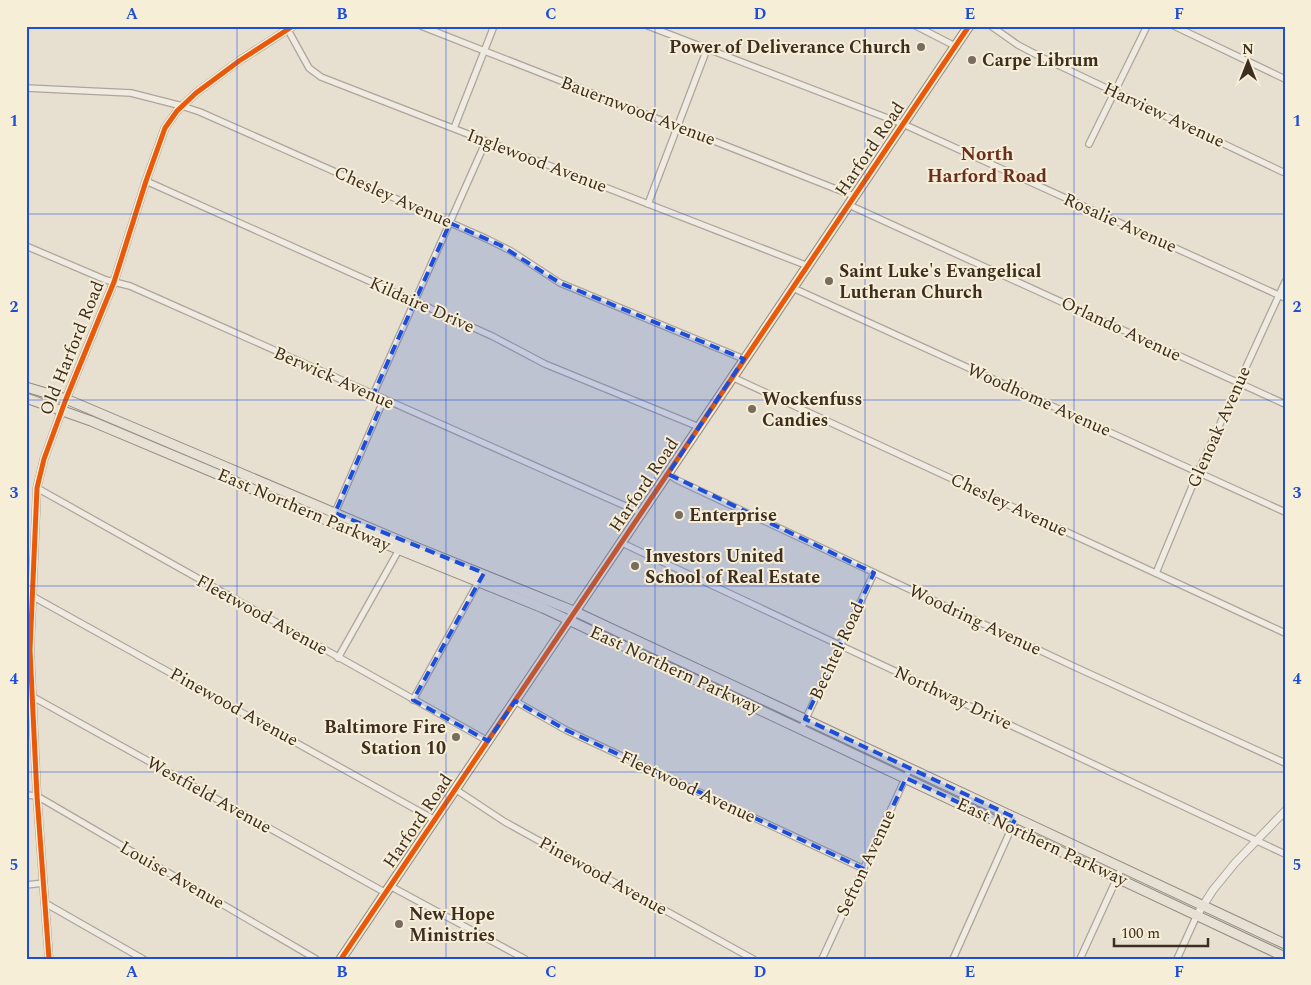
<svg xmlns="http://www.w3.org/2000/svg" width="1311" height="985" font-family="Spectral,serif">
	<rect width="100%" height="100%" fill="#e7e0d1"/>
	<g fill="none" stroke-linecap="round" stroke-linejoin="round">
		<defs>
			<g id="minor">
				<path d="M289,26L288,30L309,68L321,77L808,266"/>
				<path d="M421,26L854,196"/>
				<path d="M648,26L903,124L1285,298"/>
				<path d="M916,26L955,46"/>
				<path d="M991,26L1018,45L1039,56L1285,173"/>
				<path d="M1174,26L1285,79"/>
				<path d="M26,88L131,93L182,106L200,112L487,239L511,251L560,283L744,359"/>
				<path d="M454,128L494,26"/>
				<path d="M1089,144L1147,26"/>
				<path d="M146,181L492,336L545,364L699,427"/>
				<path d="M648,204L707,49"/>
				<path d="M849,205L1285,404"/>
				<path d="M26,246L106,280L130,286L641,513"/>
				<path d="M793,288L1285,512"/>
				<path d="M732,377L1285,633"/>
				<path d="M373,395L486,141"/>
				<path d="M668,474L677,480L1075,667L1285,763"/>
				<path d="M37,488L488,741"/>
				<path d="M334,515L384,399"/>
				<path d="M622,543L1285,854"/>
				<path d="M1156,573L1198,472L1285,282"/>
				<path d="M32,596L435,820"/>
				<path d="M338,658L400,548"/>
				<path d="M33,697L386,893"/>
				<path d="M413,700L480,579"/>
				<path d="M515,701L566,730L864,869"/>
				<path d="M801,729L874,573"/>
				<path d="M455,789L505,822L753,959"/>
				<path d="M26,795L37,796L316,959"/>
				<path d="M26,885L44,883"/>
				<path d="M390,886L525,959"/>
				<path d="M45,903L143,959"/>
				<path d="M822,959L910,768"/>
				<path d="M953,959L1016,818"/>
				<path d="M1080,959L1122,867"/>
				<path d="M1177,959L1197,915"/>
			</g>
			<g id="tertiary">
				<path d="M1197,915L1213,890L1235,863L1285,811"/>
				<path d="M49,959L37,796L30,650L37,488L44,459L66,399L114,282L146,181L165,128L177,111L196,93L239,61L293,26"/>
			</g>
			<g id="primary">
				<path d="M26,387L66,399L403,542L576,612L1285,944"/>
				<path d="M26,398L91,421L331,522L543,608L1285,957"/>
				<path d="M341,959L969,26"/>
			</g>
		</defs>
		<use href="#minor" stroke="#ada599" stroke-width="8"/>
		<use href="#tertiary" stroke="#ada599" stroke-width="9"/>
		<use href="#primary" stroke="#928b80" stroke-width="11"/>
		<use href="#minor" stroke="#efebe3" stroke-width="5.5"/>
		<use href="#tertiary" stroke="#efebe3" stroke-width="7"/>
		<use href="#primary" stroke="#e6e1d4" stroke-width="9"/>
		<defs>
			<g id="cycleway">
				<path d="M49,959L37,796L30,650L37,488L44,459L66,399L114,282L146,181L165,128L177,111L196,93L239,61L293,26"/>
				<path d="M341,959L969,26"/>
			</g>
		</defs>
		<use href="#cycleway" stroke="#f7eed8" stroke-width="8"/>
		<use href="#cycleway" stroke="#e8590c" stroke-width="5"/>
	</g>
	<path fill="#1d4ed8" fill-opacity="0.2" stroke="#1d4ed8" stroke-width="4" stroke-dasharray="10 6" stroke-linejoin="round" d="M450,223L500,245L560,283L744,359L668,474L874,573L805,719L1016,818L1011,827L906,778L864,869L566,730L515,701L488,741L413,700L484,573L335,513L384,399L373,395Z"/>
	<path fill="none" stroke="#1d4ed8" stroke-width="1" stroke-opacity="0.55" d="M237,26V959M446,26V959M655,26V959M865,26V959M1074,26V959M26,214H1285M26,400H1285M26,586H1285M26,772H1285"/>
	<g fill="#786c5e" stroke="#f7eed8" stroke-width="2">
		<circle cx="921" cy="47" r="5"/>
		<circle cx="972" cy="60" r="5"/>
		<circle cx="829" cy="281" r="5"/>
		<circle cx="752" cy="409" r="5"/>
		<circle cx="679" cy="515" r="5"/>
		<circle cx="635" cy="566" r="5"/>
		<circle cx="456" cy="737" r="5"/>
		<circle cx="399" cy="924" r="5"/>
	</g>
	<g text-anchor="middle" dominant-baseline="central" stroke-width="4" stroke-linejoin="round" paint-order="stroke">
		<g font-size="18" font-weight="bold" fill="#3d2e20" stroke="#f7eed8" text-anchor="start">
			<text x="911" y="47" text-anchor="end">Power of Deliverance Church</text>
			<text x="982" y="60">Carpe Librum</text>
			<text x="839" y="271">Saint Luke's Evangelical<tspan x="839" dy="21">Lutheran Church</tspan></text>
			<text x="762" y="399">Wockenfuss<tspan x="762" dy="21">Candies</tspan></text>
			<text x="689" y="515">Enterprise</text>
			<text x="645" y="556">Investors United<tspan x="645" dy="21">School of Real Estate</tspan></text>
			<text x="446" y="727" text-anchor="end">Baltimore Fire<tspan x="446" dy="21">Station 10</tspan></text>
			<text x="409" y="914">New Hope<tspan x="409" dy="21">Ministries</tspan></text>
		</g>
		<g font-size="18" fill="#3d2e20" stroke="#f7eed8">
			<text transform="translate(638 111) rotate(21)">Bauernwood Avenue</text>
			<text transform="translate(1164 115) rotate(25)">Harview Avenue</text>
			<text transform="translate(870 149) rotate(-56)">Harford Road</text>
			<text transform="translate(537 161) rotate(21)">Inglewood Avenue</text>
			<text transform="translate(393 197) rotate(24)">Chesley Avenue</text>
			<text transform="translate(1120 223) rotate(24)">Rosalie Avenue</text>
			<text transform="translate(422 305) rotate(24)">Kildaire Drive</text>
			<text transform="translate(1121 329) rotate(25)">Orlando Avenue</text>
			<text transform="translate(72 348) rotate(-68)">Old Harford Road</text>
			<text transform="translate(334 378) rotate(24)">Berwick Avenue</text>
			<text transform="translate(1039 400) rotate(24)">Woodhome Avenue</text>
			<text transform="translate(1219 427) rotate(-66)">Glenoak Avenue</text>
			<text transform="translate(644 485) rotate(-56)">Harford Road</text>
			<text transform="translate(1009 505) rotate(25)">Chesley Avenue</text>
			<text transform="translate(304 510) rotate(23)">East Northern Parkway</text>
			<text transform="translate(262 615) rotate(29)">Fleetwood Avenue</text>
			<text transform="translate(975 620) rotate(25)">Woodring Avenue</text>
			<text transform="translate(837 651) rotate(-65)">Bechtel Road</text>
			<text transform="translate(675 670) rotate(25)">East Northern Parkway</text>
			<text transform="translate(953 698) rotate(25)">Northway Drive</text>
			<text transform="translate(234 707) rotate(29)">Pinewood Avenue</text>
			<text transform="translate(688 787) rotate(25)">Fleetwood Avenue</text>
			<text transform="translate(209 795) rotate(29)">Westfield Avenue</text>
			<text transform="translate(418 821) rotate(-56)">Harford Road</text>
			<text transform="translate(1042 842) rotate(25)">East Northern Parkway</text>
			<text transform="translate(866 863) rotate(-65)">Sefton Avenue</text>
			<text transform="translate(172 875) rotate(30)">Louise Avenue</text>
			<text transform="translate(603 876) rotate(29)">Pinewood Avenue</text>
		</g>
		<g font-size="19" font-weight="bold" fill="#6b2e1e" stroke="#f7eed8">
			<text x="987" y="154">North<tspan x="987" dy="22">Harford Road</tspan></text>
		</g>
	</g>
	<rect width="1311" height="985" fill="none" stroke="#f7eed8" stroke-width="55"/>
	<g transform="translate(1248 62)" stroke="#f7eed8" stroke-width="4" paint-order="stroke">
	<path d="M0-4L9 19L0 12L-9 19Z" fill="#3d2e20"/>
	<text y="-8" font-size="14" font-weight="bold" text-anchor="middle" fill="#3d2e20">N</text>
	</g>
	<path d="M1114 938v8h94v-8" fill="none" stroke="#3d2e20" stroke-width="2.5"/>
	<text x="1121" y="938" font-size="15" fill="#3d2e20" stroke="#f7eed8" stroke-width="4" paint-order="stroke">100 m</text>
	<rect x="28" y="28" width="1256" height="930" fill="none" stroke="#1d4ed8" stroke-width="2"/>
	<g font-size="16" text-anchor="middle" font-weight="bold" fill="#1d4ed8">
		<text x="132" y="19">A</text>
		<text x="342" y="19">B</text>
		<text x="551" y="19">C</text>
		<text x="760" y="19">D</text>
		<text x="970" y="19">E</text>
		<text x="1179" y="19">F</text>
		<text x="14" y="126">1</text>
		<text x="1297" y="126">1</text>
		<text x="14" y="312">2</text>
		<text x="1297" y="312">2</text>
		<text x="14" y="498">3</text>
		<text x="1297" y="498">3</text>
		<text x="14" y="684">4</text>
		<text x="1297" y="684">4</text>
		<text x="14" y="870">5</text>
		<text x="1297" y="870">5</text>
		<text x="132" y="977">A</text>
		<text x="342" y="977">B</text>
		<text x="551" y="977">C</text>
		<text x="760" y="977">D</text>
		<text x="970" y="977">E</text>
		<text x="1179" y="977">F</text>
	</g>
</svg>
